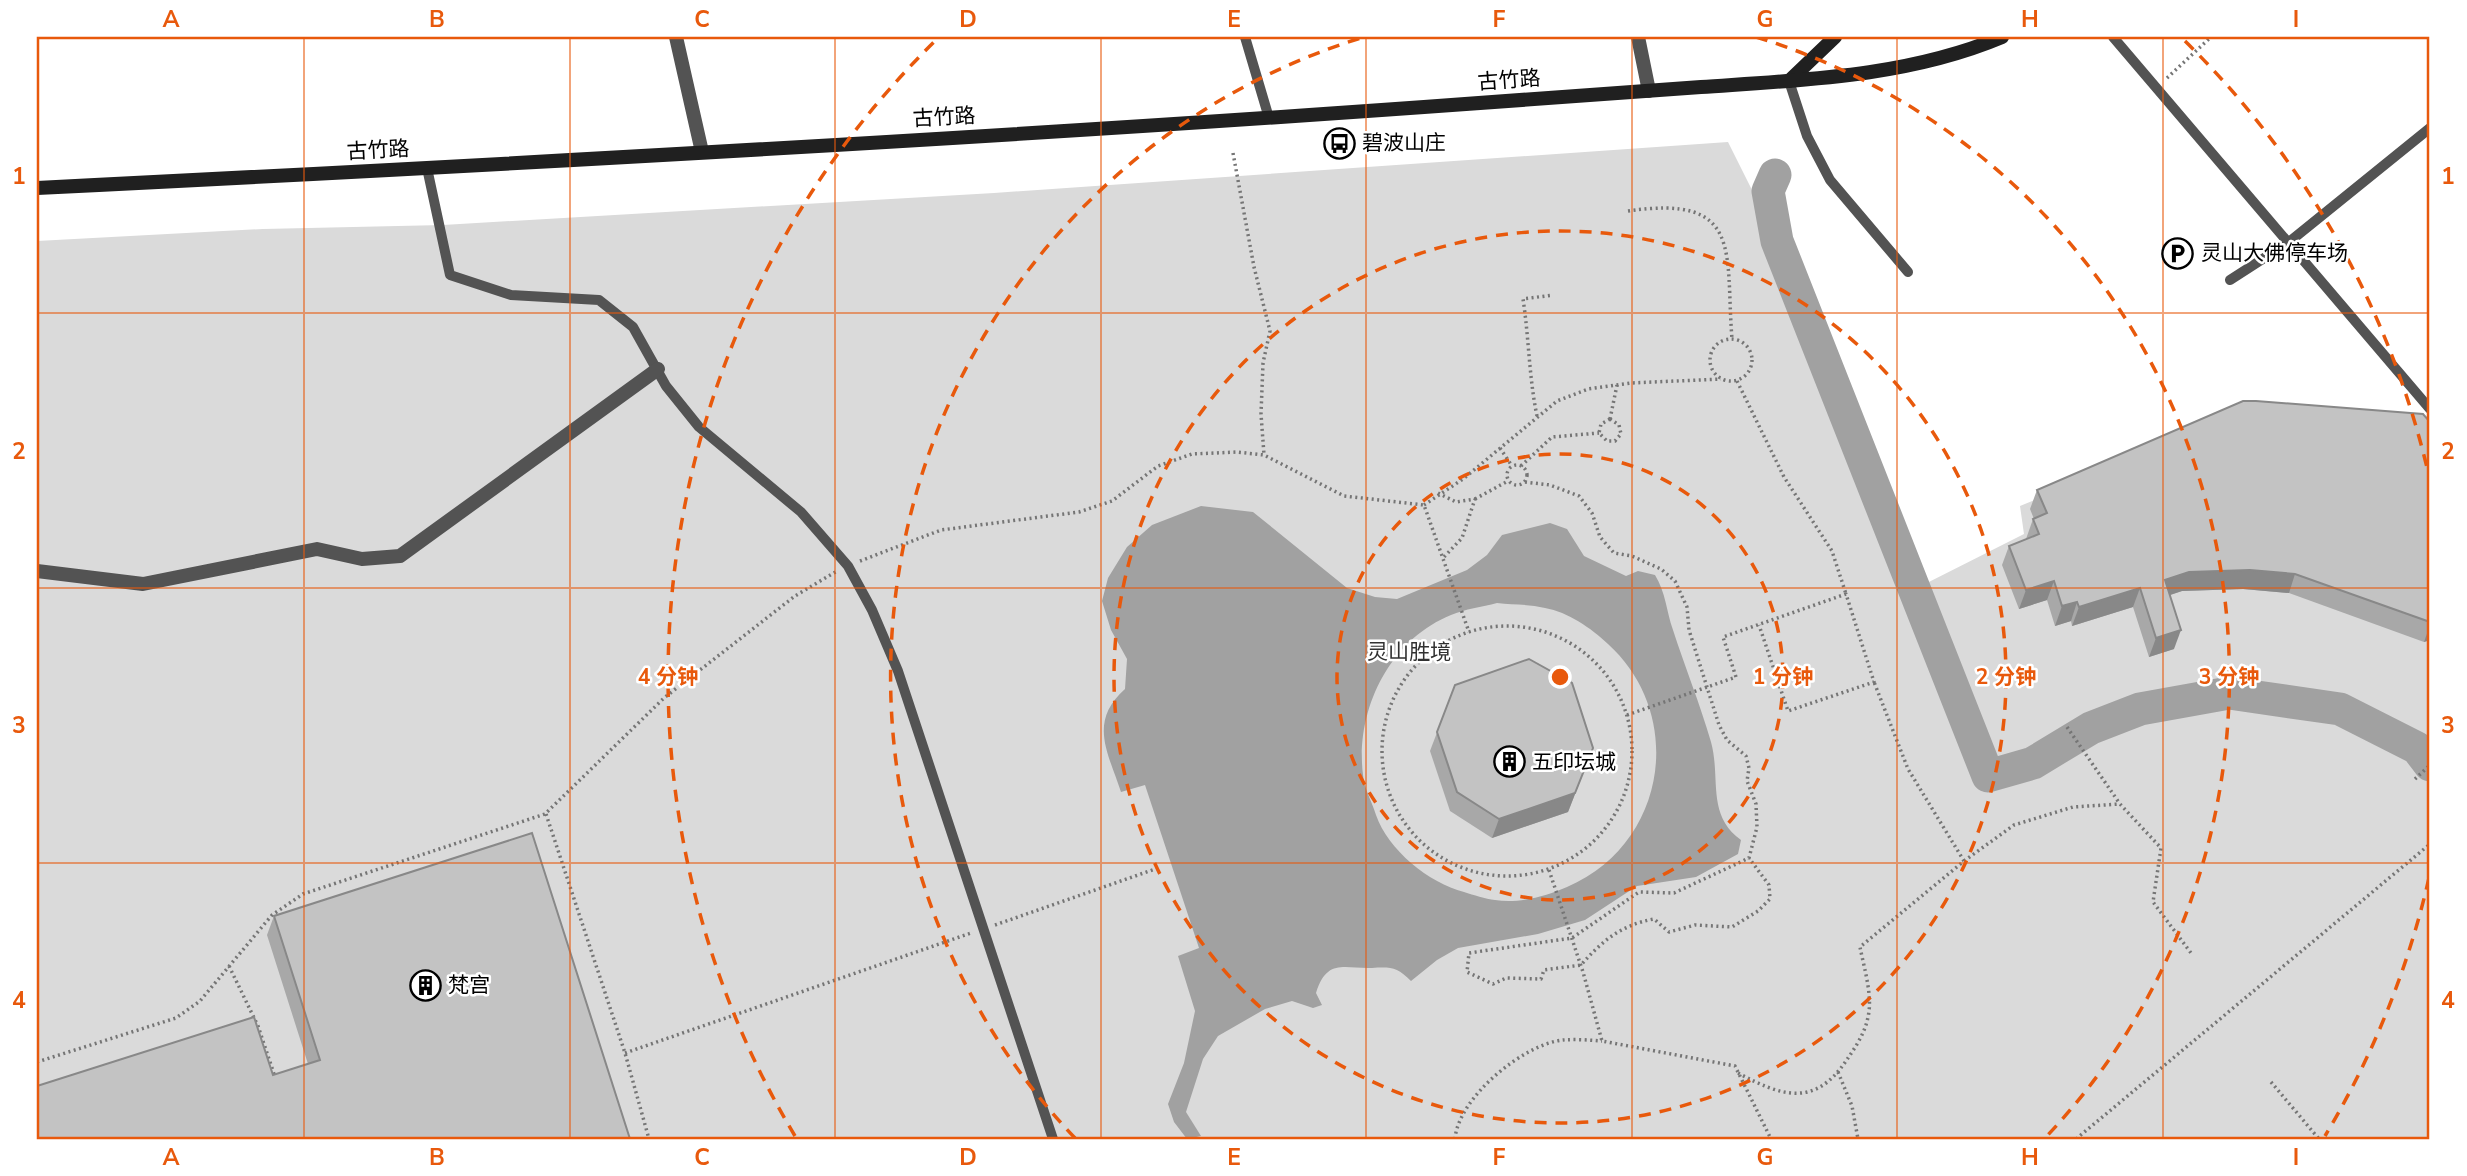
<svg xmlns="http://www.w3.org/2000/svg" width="2467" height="1176" font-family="'Nunito Sans','Noto Sans SC',sans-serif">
	<rect width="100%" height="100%" fill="#fff"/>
	<path fill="#dadada" d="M1728,142L1763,212L1911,591L2024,534L2020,506L2234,418L2430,428V1139H37V241L263,229L443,225L994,193Z"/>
	<path fill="#a1a1a1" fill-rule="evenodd" d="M1201,506L1253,512L1347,588L1375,597L1397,599L1467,570L1487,555L1502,535L1550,523L1567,529L1584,556L1626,576L1638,571L1655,575C1666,593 1666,610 1673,630C1685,667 1700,704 1711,742C1721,778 1706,815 1741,840L1738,854L1696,877L1637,886L1585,920L1538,934L1458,948L1437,960L1411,981C1397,967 1391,967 1372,968C1344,969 1327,958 1316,993L1322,1005L1313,1008L1292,1001L1265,1009L1218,1036L1203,1059L1186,1112L1201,1136L1187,1139L1174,1122L1168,1104L1184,1063L1195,1011L1178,956L1199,948L1145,785L1121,792C1108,752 1088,722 1125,689L1127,659L1111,630L1102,601L1108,578L1127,547L1152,525ZM1497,603C1513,605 1529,604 1545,608C1568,612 1591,628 1608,644C1687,716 1666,845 1567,887C1546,896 1519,904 1495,900C1485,899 1474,895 1464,892C1429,883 1388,850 1376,815C1372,802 1364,788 1363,775C1355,711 1389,640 1451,615C1465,609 1482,607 1497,603Z"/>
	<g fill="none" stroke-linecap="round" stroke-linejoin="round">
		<path stroke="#a1a1a1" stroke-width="33" d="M1775,175L1768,191L1777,241L1988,776L2033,763L2091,728L2140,709L2229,693L2340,709L2417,748L2430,765"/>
		<g stroke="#757575" stroke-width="3.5" stroke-dasharray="2 3.5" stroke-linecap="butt">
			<path d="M2167,78L2211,37"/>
			<path d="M1233,153L1254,267L1270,331L1263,363L1261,414L1264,455"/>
			<path d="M1628,211C1744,194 1725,252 1732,339"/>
			<circle cx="1731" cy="360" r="21"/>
			<path d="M1737,381L1784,477L1832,551L1846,594"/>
			<path d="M1537,416C1529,378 1529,338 1523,299L1553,295"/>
			<path d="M1610,419L1619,425L1621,434L1615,441H1607L1599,433L1601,424Z"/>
			<path d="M1610,419L1617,385"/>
			<path d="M1500,448L1512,466"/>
			<circle cx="1517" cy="475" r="10"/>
			<path d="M1521,466L1552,437L1599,433"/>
			<path d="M1525,482L1550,485L1579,496L1592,513L1600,537L1614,553L1632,556L1661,569L1675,581L1687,607L1689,630L1719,725L1727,740L1746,756L1749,768L1747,781L1756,804L1757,827L1749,858L1674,893L1639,892L1572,938L1469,953L1467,972L1493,984L1506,978L1541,979L1544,970L1581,965C1602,941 1621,925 1654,919L1669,932L1695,925L1732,927L1758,911L1770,899L1769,885L1749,858"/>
			<path d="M1438,493L1456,502L1475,499L1462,538L1444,557"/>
			<path d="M1475,499L1508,481"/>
			<path d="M1424,505L1463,479L1557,401L1588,389L1631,383L1721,379"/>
			<path d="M860,561L941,530L1079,512L1112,501L1158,466L1192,454L1237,452L1264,455L1344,496L1424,505L1469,632"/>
			<circle cx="1507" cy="751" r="125"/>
			<path d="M1627,715L1736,677L1723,637L1846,594L1874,682L1788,711L1759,625"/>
			<path d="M2067,727L2120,804"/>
			<path d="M2415,779L2430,765"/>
			<path d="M546,814L625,1053L649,1139"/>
			<path d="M1964,861L2014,825L2073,807L2120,804L2161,848L2153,902L2191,953"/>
			<path d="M1549,870L1583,972L1602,1041L1735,1066L1771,1139"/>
			<path d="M995,925L1158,868"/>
			<path d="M229,966L258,1026L275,1077"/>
			<path d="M625,1053L971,933"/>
			<path d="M37,1062L176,1018L200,1001L272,915L303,894L545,814L664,698L795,596L837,571"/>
			<path d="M1838,1072L1852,1106L1858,1139"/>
			<path d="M1738,1073C1781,1096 1814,1108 1846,1061C1855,1048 1865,1033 1868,1017C1873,996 1864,968 1860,947L1964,861L1908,769L1874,682"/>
			<path d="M2271,1082L2319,1139"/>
			<path d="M1455,1139C1458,1098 1523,1044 1563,1040C1575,1039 1589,1040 1602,1041"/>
			<path d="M2076,1139L2430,844"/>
		</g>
		<g stroke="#535353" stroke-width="10">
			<path d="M1245,37L1269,118"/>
			<path d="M2113,37L2430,409"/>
			<path d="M1789,81L1807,136L1830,180L1908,272"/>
			<path d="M427,168L450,275L511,295L599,300L633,327L666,386L699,427L801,512L848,566L872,610L898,671L1053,1139"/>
			<path d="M2230,280L2289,242L2430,128"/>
		</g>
		<g stroke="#535353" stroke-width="14">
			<path d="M676,37L702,152"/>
			<path d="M1638,37L1649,91"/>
			<path d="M37,571L143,584L317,549L362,559L400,556L658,369"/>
		</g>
		<g stroke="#202020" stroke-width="14">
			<path d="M1789,81L1835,37"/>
			<path d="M37,188C499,165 962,140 1424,107C1516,101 1608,94 1701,87C1802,80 1907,77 2002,37"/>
		</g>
	</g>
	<g fill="#a8a8a8">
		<path d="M2430,422V640L2424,642L2289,593L2243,589L2182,591L2170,595L2174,649L2149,657L2133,607L2072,626L2071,621L2055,626L2047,600L2019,609L2002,565L2009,546L2026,539L2033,519H2034L2030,509L2037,490Z"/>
		<path d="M1455,685L1593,748L1568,812L1492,838L1450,811L1430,751Z"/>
		<path d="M274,916L630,1139H37L273,1075L308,1064L267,935Z"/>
	</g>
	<g fill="#888">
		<path d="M2250,570L2295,574L2289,593L2243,589L2182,591L2158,599L2165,580L2189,572Z"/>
		<path d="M2054,581L2047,600L2019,609L2026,590Z"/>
		<path d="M2140,588L2133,607L2072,626L2079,607Z"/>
		<path d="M2077,602L2071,621L2055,626L2062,606Z"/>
		<path d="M2430,625V640L2424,642Z"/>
		<path d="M2181,630L2174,649L2149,657L2156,638Z"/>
		<path d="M1593,748L1568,812L1492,838L1499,819Z"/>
	</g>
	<g fill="#c3c3c3" stroke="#888" stroke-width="2">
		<path d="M2243,401H2256L2423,414L2430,422V622L2295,574L2250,570L2189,572L2165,580L2181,630L2156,638L2140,588L2079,607L2077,602L2062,606L2054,581L2026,590L2009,546L2039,534L2033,519L2047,513L2037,490Z"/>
		<path d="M1529,659L1572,683L1593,748L1575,793L1499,819L1457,792L1437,732L1455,685Z"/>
		<path d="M532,833L630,1139H37V1086L254,1017L273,1075L320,1060L274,916Z"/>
	</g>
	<path fill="none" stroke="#e8590c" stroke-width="2" stroke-opacity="0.55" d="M304,37V1139M570,37V1139M835,37V1139M1101,37V1139M1366,37V1139M1632,37V1139M1897,37V1139M2163,37V1139M37,313H2430M37,588H2430M37,863H2430"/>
	<g fill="none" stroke="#e8590c" stroke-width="3.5" stroke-dasharray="12 9">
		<circle cx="1560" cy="677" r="223"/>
		<circle cx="1560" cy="677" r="446"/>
		<path d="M1075 1138A669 669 0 0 1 1364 37M1756 37A669 669 0 0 1 2045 1138"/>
		<path d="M2429 878A892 892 0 0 1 2325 1136M795 1136A892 892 0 0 1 935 41M2185 41A892 892 0 0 1 2429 476"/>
	</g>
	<defs>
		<symbol id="bus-ring" viewBox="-11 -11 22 22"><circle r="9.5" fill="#fff" stroke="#000" stroke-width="1.5"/><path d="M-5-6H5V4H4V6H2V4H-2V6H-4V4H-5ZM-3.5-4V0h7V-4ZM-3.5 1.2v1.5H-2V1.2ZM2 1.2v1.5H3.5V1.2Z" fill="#000"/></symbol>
		<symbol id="parking-ring" viewBox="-11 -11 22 22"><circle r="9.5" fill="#fff" stroke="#000" stroke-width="1.5"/><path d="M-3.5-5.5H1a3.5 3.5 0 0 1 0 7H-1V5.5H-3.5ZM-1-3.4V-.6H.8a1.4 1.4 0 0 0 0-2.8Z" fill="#000"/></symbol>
		<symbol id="building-ring" viewBox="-11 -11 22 22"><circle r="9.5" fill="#fff" stroke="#000" stroke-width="1.5"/><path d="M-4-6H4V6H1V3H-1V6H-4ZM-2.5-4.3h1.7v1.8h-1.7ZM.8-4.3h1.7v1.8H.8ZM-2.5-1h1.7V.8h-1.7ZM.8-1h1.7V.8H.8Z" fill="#000"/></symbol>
	</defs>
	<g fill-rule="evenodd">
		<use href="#bus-ring" x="1322" y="126" width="35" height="35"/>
		<use href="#parking-ring" x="2160" y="236" width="35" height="35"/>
		<use href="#building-ring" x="1492" y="744" width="35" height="35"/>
		<use href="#building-ring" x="408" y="968" width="35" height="35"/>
	</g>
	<g text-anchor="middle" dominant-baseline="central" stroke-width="5" stroke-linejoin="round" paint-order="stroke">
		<g font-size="21" fill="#000" stroke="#fff">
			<text transform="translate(1509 80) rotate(-4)">古竹路</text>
			<text transform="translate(944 117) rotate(-3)">古竹路</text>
			<text transform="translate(378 150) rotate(-3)">古竹路</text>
		</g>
		<g font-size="21" fill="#000" stroke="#fff" text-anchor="start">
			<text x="1362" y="143">碧波山庄</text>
			<text x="2201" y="253">灵山大佛停车场</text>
			<text x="1532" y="762">五印坛城</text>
			<text x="448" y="985">梵宫</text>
		</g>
		<g font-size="21" fill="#313131" stroke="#fff">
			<text x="1409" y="652">灵山胜境</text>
		</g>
	</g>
	<circle cx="1560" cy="677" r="10" fill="#e8590c" stroke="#fff" stroke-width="3.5"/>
	<g font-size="21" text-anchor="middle" font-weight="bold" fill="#e8590c" stroke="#fff" stroke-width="5" stroke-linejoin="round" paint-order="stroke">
		<text x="1783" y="684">1 分钟</text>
		<text x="2006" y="684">2 分钟</text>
		<text x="2229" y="684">3 分钟</text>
		<text x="668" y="684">4 分钟</text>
	</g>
	<rect width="2467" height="1176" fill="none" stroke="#ffffff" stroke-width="77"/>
	<rect x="38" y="38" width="2390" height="1100" fill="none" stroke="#e8590c" stroke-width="2.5"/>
	<g font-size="23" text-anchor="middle" font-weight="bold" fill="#e8590c">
		<text x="171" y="27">A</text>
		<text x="437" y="27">B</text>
		<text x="702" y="27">C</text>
		<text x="968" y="27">D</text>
		<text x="1234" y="27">E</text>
		<text x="1499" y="27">F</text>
		<text x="1765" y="27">G</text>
		<text x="2030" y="27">H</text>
		<text x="2296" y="27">I</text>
		<text x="19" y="184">1</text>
		<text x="2448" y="184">1</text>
		<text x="19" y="459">2</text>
		<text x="2448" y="459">2</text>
		<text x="19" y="733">3</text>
		<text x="2448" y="733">3</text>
		<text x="19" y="1008">4</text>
		<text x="2448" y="1008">4</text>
		<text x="171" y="1165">A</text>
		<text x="437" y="1165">B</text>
		<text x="702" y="1165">C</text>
		<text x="968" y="1165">D</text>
		<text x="1234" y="1165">E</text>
		<text x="1499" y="1165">F</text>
		<text x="1765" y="1165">G</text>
		<text x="2030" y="1165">H</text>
		<text x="2296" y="1165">I</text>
	</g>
</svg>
